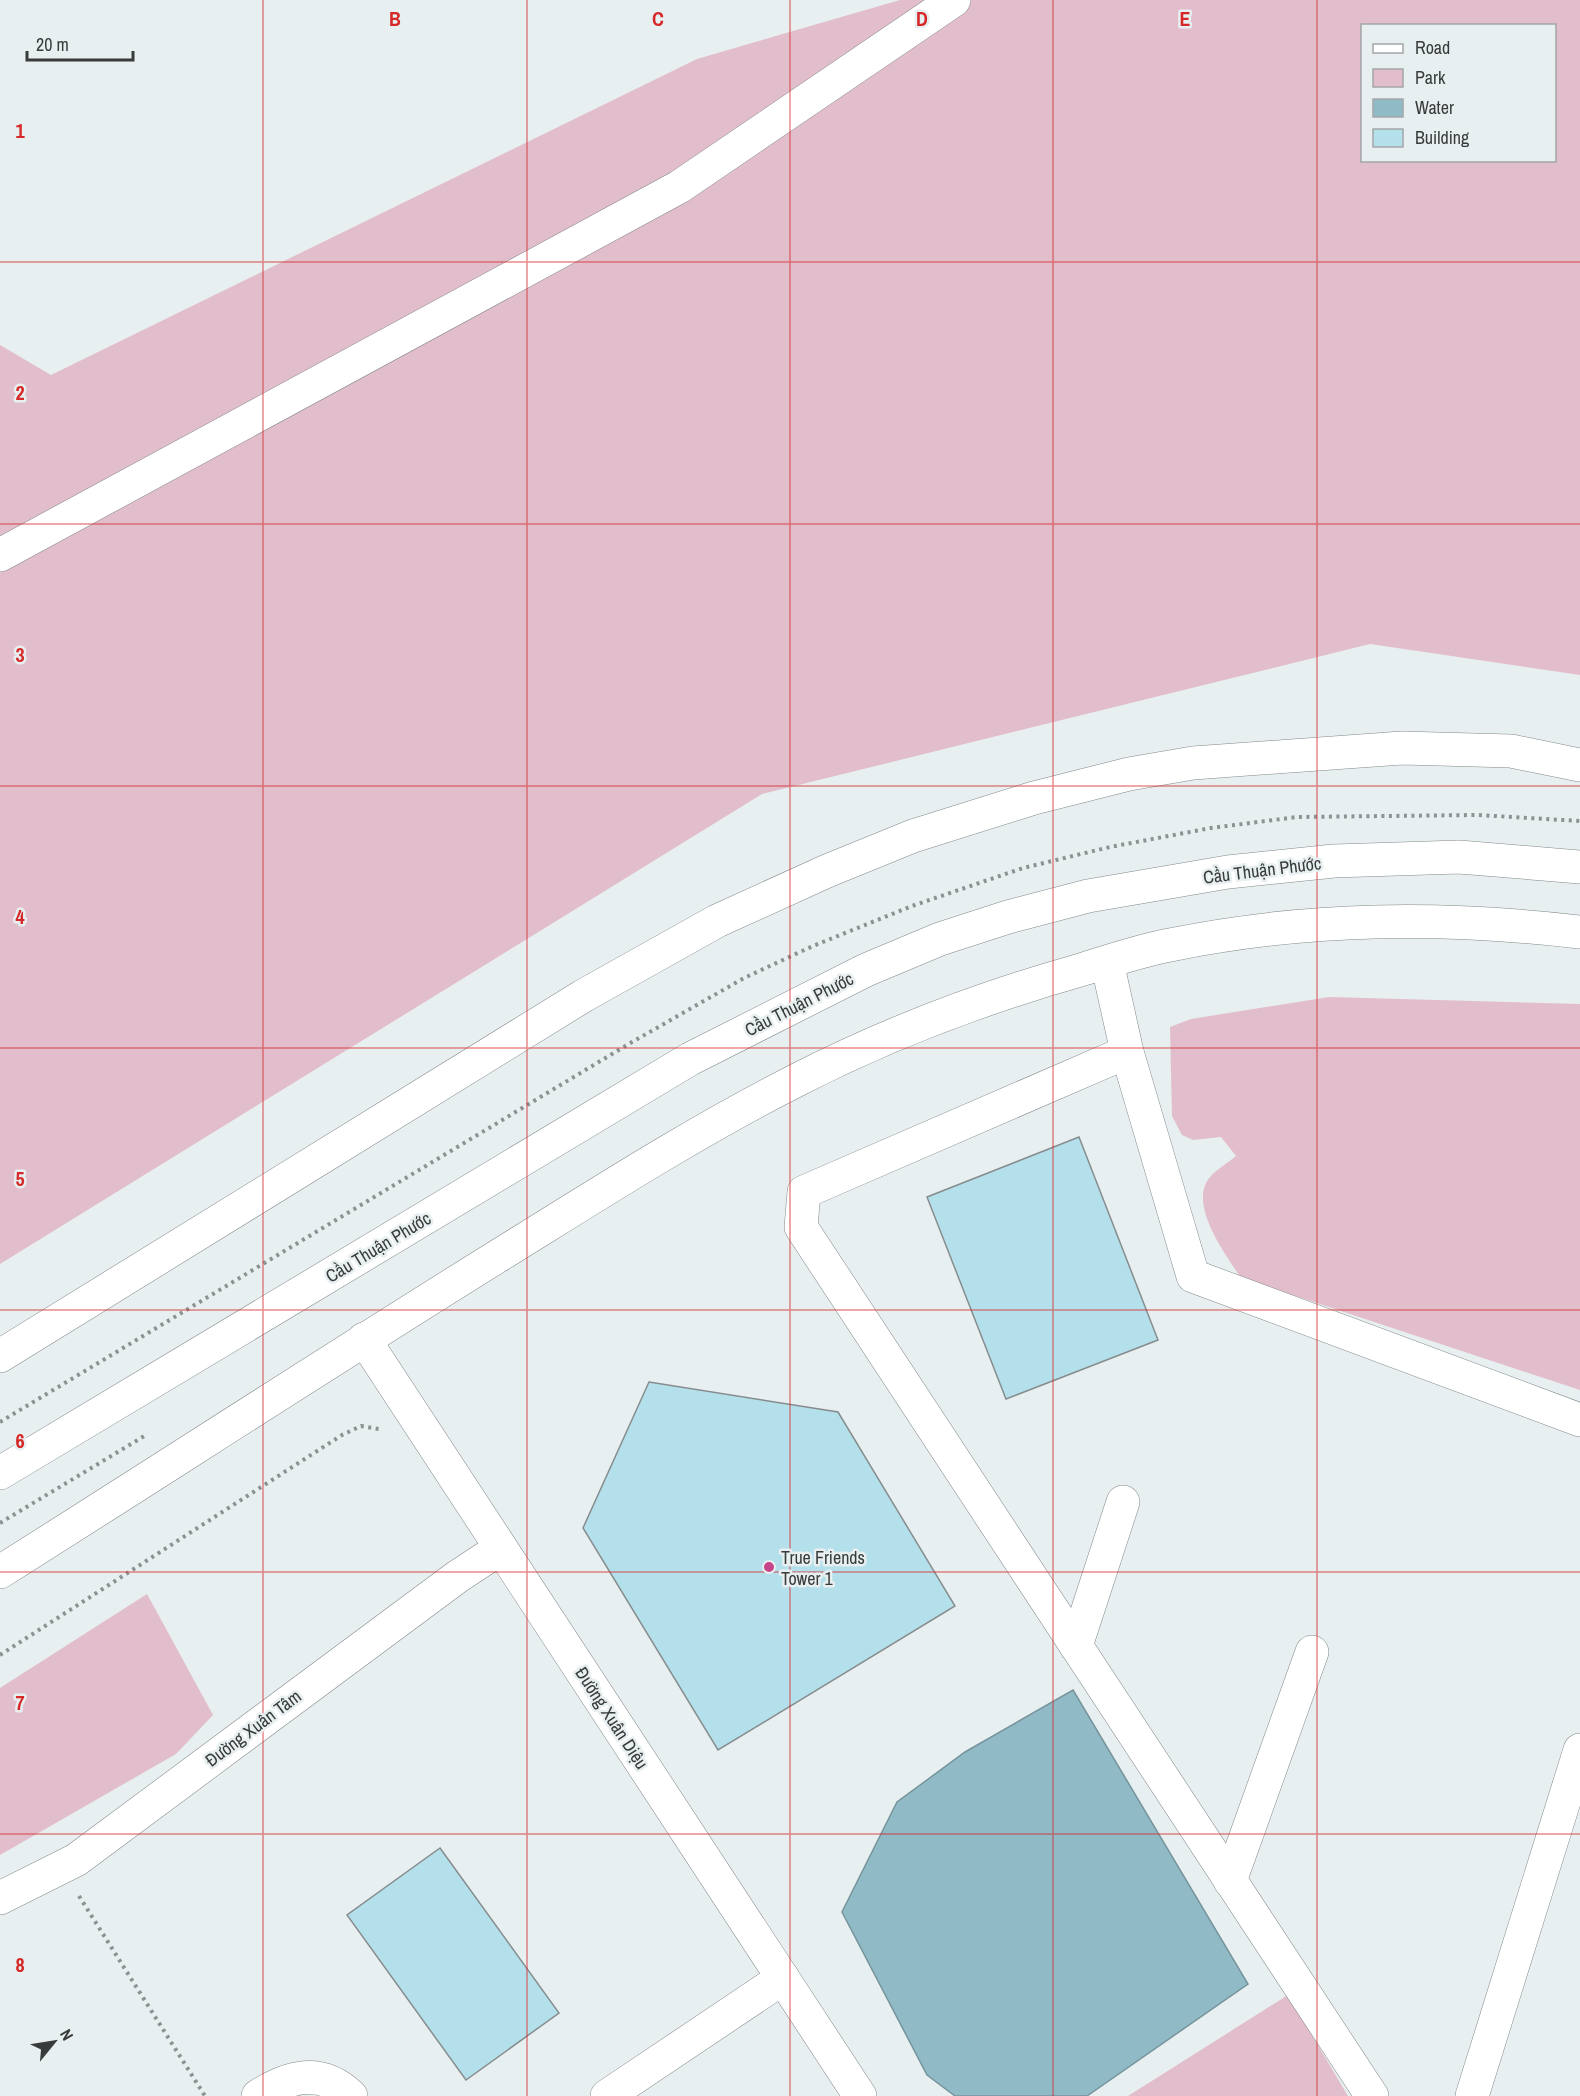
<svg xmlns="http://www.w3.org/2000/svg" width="1580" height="2096" font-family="'Archivo Narrow',sans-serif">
	<rect width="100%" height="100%" fill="#e8eff0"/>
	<g fill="#e2bdcc" fill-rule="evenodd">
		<path d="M900,0H1580V675L1370,644L762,794L0,1264V345L51,375L697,59ZM1362,26H1554V160H1362Z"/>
		<path d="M1329,997L1580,1004V1390L1241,1278C1226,1255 1187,1204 1210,1177C1217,1169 1228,1163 1236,1156L1221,1137L1193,1140L1182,1135L1172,1116L1170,1027L1191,1019Z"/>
		<path d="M147,1594L213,1715L176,1754L0,1855V1688Z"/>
		<path d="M1288,1995L1348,2096H1128Z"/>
	</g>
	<path fill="#90bac6" stroke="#76949c" stroke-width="1.5" d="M1073,1690L1248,1984L1087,2096H955L927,2075L842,1912L897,1802L965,1752Z"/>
	<g fill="#b4e0eb" stroke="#878d8e" stroke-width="1.5">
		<path d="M1079,1137L1158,1340L1006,1399L927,1197Z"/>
		<path d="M649,1382L838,1412L955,1606L718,1750L583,1528Z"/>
		<path d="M440,1848L559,2013L466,2080L347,1915Z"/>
	</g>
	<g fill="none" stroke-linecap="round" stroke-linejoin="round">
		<defs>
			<g id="minor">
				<path d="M0,555L679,187L954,0"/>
				<path d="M1107,962L1127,1052L1193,1276L1580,1420"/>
				<path d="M1127,1052L804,1192L801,1227L1372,2096"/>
				<path d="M364,1339L860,2096"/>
				<path d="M0,1356L583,996L717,921L827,871L913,836L1034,798L1129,774L1193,763L1402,748L1511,751L1580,765"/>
				<path d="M0,1572C171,1464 340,1354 511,1248C606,1189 700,1129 799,1079C887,1034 982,998 1077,971C1107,962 1138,951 1170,945C1308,917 1440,916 1580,932"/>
				<path d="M1076,1646L1123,1502"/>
				<path d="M1230,1881L1312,1652"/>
				<path d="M0,1898L76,1860L457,1577L501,1548"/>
				<path d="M258,2096C290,2075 322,2068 351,2096"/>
				<path d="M607,2096L783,1978"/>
				<path d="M1472,2096L1580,1750"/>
			</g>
			<path id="major" d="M0,1473L690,1059L866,970L940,939L1008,917L1088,896L1228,872L1334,861L1459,857L1580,867"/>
		</defs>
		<use href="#minor" stroke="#84898b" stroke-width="34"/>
		<use href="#major" stroke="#84898b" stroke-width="34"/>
		<g stroke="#8d9192" stroke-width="4" stroke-dasharray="3 4.5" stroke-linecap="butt">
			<path d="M0,1422L627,1045L744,978L813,946L912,906L1023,868L1110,847L1211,828L1297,817L1478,815L1580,821"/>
			<path d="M0,1523L146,1435"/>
			<path d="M0,1655L342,1435L361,1426L379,1429"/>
			<path d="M79,1896L205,2096"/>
		</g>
		<use href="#minor" stroke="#fff" stroke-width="33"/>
		<use href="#major" stroke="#fff" stroke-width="33"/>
	</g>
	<path fill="none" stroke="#d62828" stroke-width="1.5" stroke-opacity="0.55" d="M263,0V2096M527,0V2096M790,0V2096M1053,0V2096M1317,0V2096M0,262H1580M0,524H1580M0,786H1580M0,1048H1580M0,1310H1580M0,1572H1580M0,1834H1580"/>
	<circle fill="#c94589" stroke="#e8eff0" stroke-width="2" cx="769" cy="1567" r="6"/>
	<g text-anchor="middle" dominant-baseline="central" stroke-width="5" stroke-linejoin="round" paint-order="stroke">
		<g font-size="18" fill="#383b3b" stroke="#e8eff0">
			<text transform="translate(1262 870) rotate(-7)">Cầu Thuận Phước</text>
			<text transform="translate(799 1004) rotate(-27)">Cầu Thuận Phước</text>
			<text transform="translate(378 1247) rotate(-31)">Cầu Thuận Phước</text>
			<text transform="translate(612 1718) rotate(57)">Đường Xuân Diệu</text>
			<text transform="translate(253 1728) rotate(-37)">Đường Xuân Tâm</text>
		</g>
		<g font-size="18" fill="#383b3b" stroke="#e8eff0" text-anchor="start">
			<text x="781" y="1557">True Friends<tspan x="781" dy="21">Tower 1</tspan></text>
		</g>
	</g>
	<g font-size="20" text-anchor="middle" font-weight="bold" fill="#d62828" stroke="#e8eff0" stroke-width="5" stroke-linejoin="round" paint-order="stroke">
		<text x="395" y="26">B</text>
		<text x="658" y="26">C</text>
		<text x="922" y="26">D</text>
		<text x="1185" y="26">E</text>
		<text x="20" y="138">1</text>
		<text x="20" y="400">2</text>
		<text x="20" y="662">3</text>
		<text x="20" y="924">4</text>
		<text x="20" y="1186">5</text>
		<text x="20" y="1448">6</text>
		<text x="20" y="1710">7</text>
		<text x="20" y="1972">8</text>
	</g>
	<rect x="1361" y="24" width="195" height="138" fill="#e8eff0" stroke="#a2a7a8" stroke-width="1.5"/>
	<rect x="1373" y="44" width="30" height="9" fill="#ffffff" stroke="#a2a7a8" stroke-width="1.5"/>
	<text x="1415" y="54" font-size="18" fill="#383b3b">Road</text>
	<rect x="1373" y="69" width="30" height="18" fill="#e2bdcc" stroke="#a2a7a8" stroke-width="1.5"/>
	<text x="1415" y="84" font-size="18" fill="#383b3b">Park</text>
	<rect x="1373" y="99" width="30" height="18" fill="#90bac6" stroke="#a2a7a8" stroke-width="1.5"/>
	<text x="1415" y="114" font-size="18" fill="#383b3b">Water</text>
	<rect x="1373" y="129" width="30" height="18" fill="#b4e0eb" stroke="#a2a7a8" stroke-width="1.5"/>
	<text x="1415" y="144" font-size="18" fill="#383b3b">Building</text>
	<g transform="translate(54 2042) rotate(60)" stroke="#e8eff0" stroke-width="4.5" paint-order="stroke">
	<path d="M0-4.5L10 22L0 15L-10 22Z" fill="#383b3b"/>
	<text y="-9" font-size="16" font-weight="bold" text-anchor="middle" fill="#383b3b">N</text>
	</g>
	<path d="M27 51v9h106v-9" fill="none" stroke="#383b3b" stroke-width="3"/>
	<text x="36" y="51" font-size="18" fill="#383b3b" stroke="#e8eff0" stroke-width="4.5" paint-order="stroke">20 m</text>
</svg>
